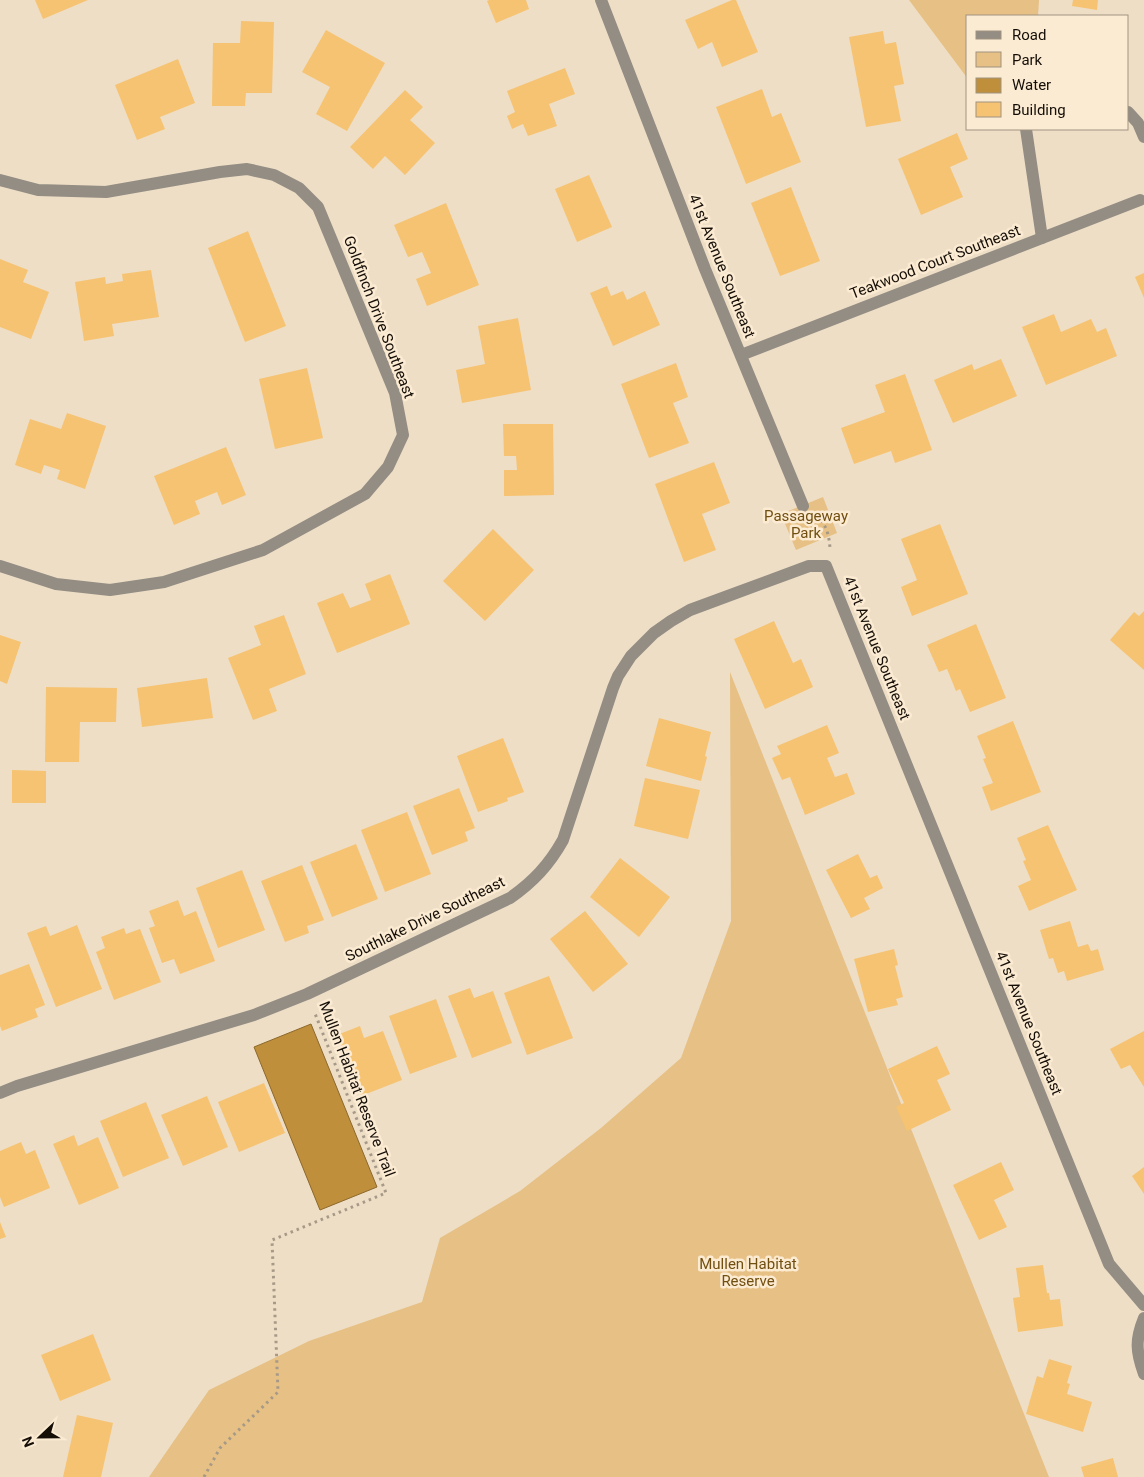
<svg xmlns="http://www.w3.org/2000/svg" width="1144" height="1477" font-family="Roboto,sans-serif">
	<rect width="100%" height="100%" fill="#eedec6"/>
	<g fill="#e6c084">
		<path d="M909,0H1039L1038,16H968V79Z"/>
		<path d="M823,497L837,533L796,550L781,514Z"/>
		<path d="M730,672L1049,1477H149L209,1390L309,1341L422,1302L440,1238L520,1191L601,1128L681,1058L731,921Z"/>
	</g>
	<path fill="#bf8f3b" stroke="#8c682b" d="M311,1024L377,1187L320,1210L254,1047Z"/>
	<g fill="#f6c372">
		<path d="M35,0H88L43,19Z"/>
		<path d="M489,0H526L529,9L496,23L487,1Z"/>
		<path d="M732,0H736L758,52L722,67L712,42L698,49L685,20Z"/>
		<path d="M1073,0H1098L1097,10L1072,6Z"/>
		<path d="M241,21L274,22L272,93H246L245,106H212L213,43H240Z"/>
		<path d="M326,30L385,63L347,131L316,114L330,87L302,72Z"/>
		<path d="M883,31L885,44L896,42L904,84L894,86L901,121L866,127L849,37Z"/>
		<path d="M178,59L195,103L160,117L165,129L137,140L115,85Z"/>
		<path d="M565,68L575,94L549,104L557,126L528,136L523,124L512,129L507,116L515,112L507,91Z"/>
		<path d="M762,89L772,117L781,113L801,162L746,184L716,107Z"/>
		<path d="M405,90L423,107L410,120L435,143L405,175L385,156L373,169L350,147Z"/>
		<path d="M957,133L968,159L950,167L963,197L921,215L898,159Z"/>
		<path d="M589,175L612,227L577,242L555,189Z"/>
		<path d="M791,187L820,261L780,276L751,203Z"/>
		<path d="M446,203L479,285L427,306L416,279L431,273L422,252L408,257L394,225Z"/>
		<path d="M248,231L286,326L245,342L208,248Z"/>
		<path d="M0,259L28,270L23,282L49,292L31,339L0,327Z"/>
		<path d="M151,270L159,317L112,324L114,336L84,341L75,282L105,277L106,284L123,281L122,274Z"/>
		<path d="M1144,273V298L1135,277Z"/>
		<path d="M607,286L611,296L623,291L627,300L645,291L660,325L613,346L590,293Z"/>
		<path d="M1054,314L1061,332L1091,319L1097,332L1106,328L1117,356L1046,385L1022,327Z"/>
		<path d="M518,318L531,390L462,403L456,370L485,364L478,326Z"/>
		<path d="M1001,359L1017,396L953,423L934,380L972,364L974,370Z"/>
		<path d="M676,363L688,397L673,403L689,443L649,458L621,384Z"/>
		<path d="M307,368L323,438L275,449L259,379Z"/>
		<path d="M905,374L932,450L895,463L891,451L854,464L841,428L885,412L875,385Z"/>
		<path d="M67,413L106,426L85,489L57,479L60,470L44,465L41,474L15,465L30,419L61,429Z"/>
		<path d="M503,424H553L554,495L504,496V470H517L516,456H504Z"/>
		<path d="M226,447L246,495L222,505L217,492L195,501L200,514L174,525L154,476Z"/>
		<path d="M714,462L730,503L702,514L716,550L684,562L655,484Z"/>
		<path d="M940,524L968,594L912,616L901,587L917,580L901,539Z"/>
		<path d="M493,529L534,570L485,621L443,581Z"/>
		<path d="M390,574L410,624L337,653L317,603L343,593L350,608L371,600L365,584Z"/>
		<path d="M1144,611V670L1110,640L1134,612L1139,616Z"/>
		<path d="M284,615L306,674L269,689L277,711L253,720L228,658L261,645L254,626Z"/>
		<path d="M774,621L793,663L801,659L813,687L765,709L734,639Z"/>
		<path d="M976,624L1006,698L970,712L960,689L956,691L947,669L939,672L927,645Z"/>
		<path d="M0,635L21,642L7,684L0,681Z"/>
		<path d="M207,678L213,718L142,727L137,688Z"/>
		<path d="M46,687L117,688L116,722H80L79,762H45Z"/>
		<path d="M659,718L711,732L705,756L707,757L701,781L646,766Z"/>
		<path d="M1013,721L1041,792L991,811L982,787L993,783L983,759L986,758L977,736Z"/>
		<path d="M827,725L839,753L827,758L835,777L847,773L855,794L805,815L790,777L782,780L772,758L781,754L777,746Z"/>
		<path d="M503,738L524,792L507,798L508,801L478,812L457,756Z"/>
		<path d="M12,770L46,771V803H12Z"/>
		<path d="M645,778L700,790L688,839L634,826Z"/>
		<path d="M459,788L475,828L465,832L468,841L432,855L413,806Z"/>
		<path d="M407,812L431,874L385,892L361,830Z"/>
		<path d="M1048,825L1077,890L1029,911L1018,886L1031,880L1023,861L1026,860L1017,838Z"/>
		<path d="M356,844L378,899L332,917L310,862Z"/>
		<path d="M858,854L870,878L877,875L883,888L864,898L870,909L851,918L826,870Z"/>
		<path d="M620,858L670,897L639,937L590,897Z"/>
		<path d="M302,865L324,920L307,926L309,933L285,942L261,881Z"/>
		<path d="M242,870L265,930L218,948L196,888Z"/>
		<path d="M178,900L184,916L196,911L215,961L180,974L174,959L162,963L149,928L155,926L149,911Z"/>
		<path d="M585,911L628,964L593,992L550,939Z"/>
		<path d="M1070,921L1078,947L1088,944L1091,951L1098,949L1104,970L1067,981L1064,971L1058,973L1053,958L1049,959L1040,930Z"/>
		<path d="M77,925L102,989L56,1007L27,933L46,926L50,936Z"/>
		<path d="M124,928L126,934L140,929L161,982L114,1000L96,952L105,948L101,937Z"/>
		<path d="M894,949L898,965L895,966L903,997L896,999L898,1005L868,1012L854,959Z"/>
		<path d="M29,964L45,1005L35,1009L38,1017L2,1031L0,1026V975Z"/>
		<path d="M549,976L573,1038L527,1055L504,993Z"/>
		<path d="M470,988L474,998L493,991L512,1043L472,1058L448,996Z"/>
		<path d="M436,999L457,1057L410,1074L389,1016Z"/>
		<path d="M360,1026L364,1038L383,1031L402,1080L361,1096L337,1035Z"/>
		<path d="M1144,1031V1087L1130,1065L1121,1069L1110,1049Z"/>
		<path d="M937,1046L950,1074L937,1080L951,1110L907,1131L896,1107L904,1103L888,1069Z"/>
		<path d="M264,1083L285,1133L239,1152L218,1102Z"/>
		<path d="M207,1096L228,1147L183,1166L161,1115Z"/>
		<path d="M146,1102L169,1158L123,1177L100,1121Z"/>
		<path d="M74,1135L78,1146L98,1137L119,1188L79,1205L53,1144Z"/>
		<path d="M21,1142L26,1154L35,1150L50,1188L4,1207L0,1197V1151Z"/>
		<path d="M1001,1162L1014,1190L994,1200L1007,1227L979,1240L953,1185Z"/>
		<path d="M1144,1167V1194L1132,1176Z"/>
		<path d="M0,1222L6,1237L0,1239Z"/>
		<path d="M1043,1265L1047,1293H1049L1050,1300L1060,1299L1063,1326L1018,1332L1013,1298L1020,1297L1016,1268Z"/>
		<path d="M93,1334L111,1380L60,1401L41,1355Z"/>
		<path d="M1049,1359L1072,1366L1067,1383L1070,1384L1067,1394L1092,1402L1083,1432L1026,1414L1037,1376L1043,1378Z"/>
		<path d="M77,1415L113,1423L101,1477H63Z"/>
		<path d="M1113,1458L1118,1477H1084L1081,1467Z"/>
	</g>
	<g fill="none" stroke-linecap="round" stroke-linejoin="round">
		<g stroke="#a69987" stroke-width="3" stroke-dasharray="2.5 4" stroke-linecap="butt">
			<path d="M816,516C827,524 829,536 830,548"/>
			<path d="M204,1477L220,1448L278,1392L272,1240L386,1193L314,1011"/>
		</g>
		<g stroke="#938d83" stroke-width="12">
			<path d="M1128,112L1138,123L1144,137"/>
			<path d="M1026,129L1042,238"/>
		</g>
		<g stroke="#938d83" stroke-width="12">
			<path d="M601,0L705,269L803,506"/>
			<path d="M0,180L38,190L106,192L220,172L247,169L274,175L299,188L318,207L395,393L403,435L388,467L365,494L263,550L164,582L110,590L56,584L0,566"/>
			<path d="M741,355L1140,200"/>
			<path d="M0,1093L17,1086L254,1015L307,994L510,898C533,882 549,865 563,840L613,688L618,676L631,656L654,633L671,621L690,610L809,566H826L1109,1264L1144,1305"/>
			<path d="M1144,1318C1135,1340 1136,1352 1144,1374"/>
		</g>
	</g>
	<g text-anchor="middle" dominant-baseline="central" stroke-width="5" stroke-linejoin="round" paint-order="stroke">
		<g font-size="15" fill="#140e07" stroke="#fcebd3">
			<text transform="translate(935 262) rotate(-21)">Teakwood Court Southeast</text>
			<text transform="translate(722 266) rotate(68)">41st Avenue Southeast</text>
			<text transform="translate(379 317) rotate(69)">Goldfinch Drive Southeast</text>
			<text transform="translate(877 648) rotate(68)">41st Avenue Southeast</text>
			<text transform="translate(425 919) rotate(-26)">Southlake Drive Southeast</text>
			<text transform="translate(1029 1023) rotate(68)">41st Avenue Southeast</text>
			<text transform="translate(357 1089) rotate(69)">Mullen Habitat Reserve Trail</text>
		</g>
		<g font-size="15" fill="#714f10" stroke="#fcebd3">
			<text x="806" y="516">Passageway<tspan x="806" dy="17">Park</tspan></text>
			<text x="748" y="1264">Mullen Habitat<tspan x="748" dy="17">Reserve</tspan></text>
		</g>
	</g>
	<rect x="966" y="15" width="162" height="115" fill="#fcebd3" stroke="#9f9381"/>
	<rect x="976" y="31" width="25" height="8" fill="#938d83" stroke="#9f9381"/>
	<text x="1012" y="40" font-size="15" fill="#140e07">Road</text>
	<rect x="976" y="52" width="25" height="15" fill="#e6c084" stroke="#9f9381"/>
	<text x="1012" y="65" font-size="15" fill="#140e07">Park</text>
	<rect x="976" y="78" width="25" height="15" fill="#bf8f3b" stroke="#9f9381"/>
	<text x="1012" y="90" font-size="15" fill="#140e07">Water</text>
	<rect x="976" y="102" width="25" height="15" fill="#f6c372" stroke="#9f9381"/>
	<text x="1012" y="115" font-size="15" fill="#140e07">Building</text>
	<g transform="translate(40 1437) rotate(248)" stroke="#fcebd3" stroke-width="4" paint-order="stroke">
	<path d="M0-4L9 19L0 12L-9 19Z" fill="#140e07"/>
	<text y="-8" font-size="14" font-weight="bold" text-anchor="middle" fill="#140e07">N</text>
	</g>
</svg>
